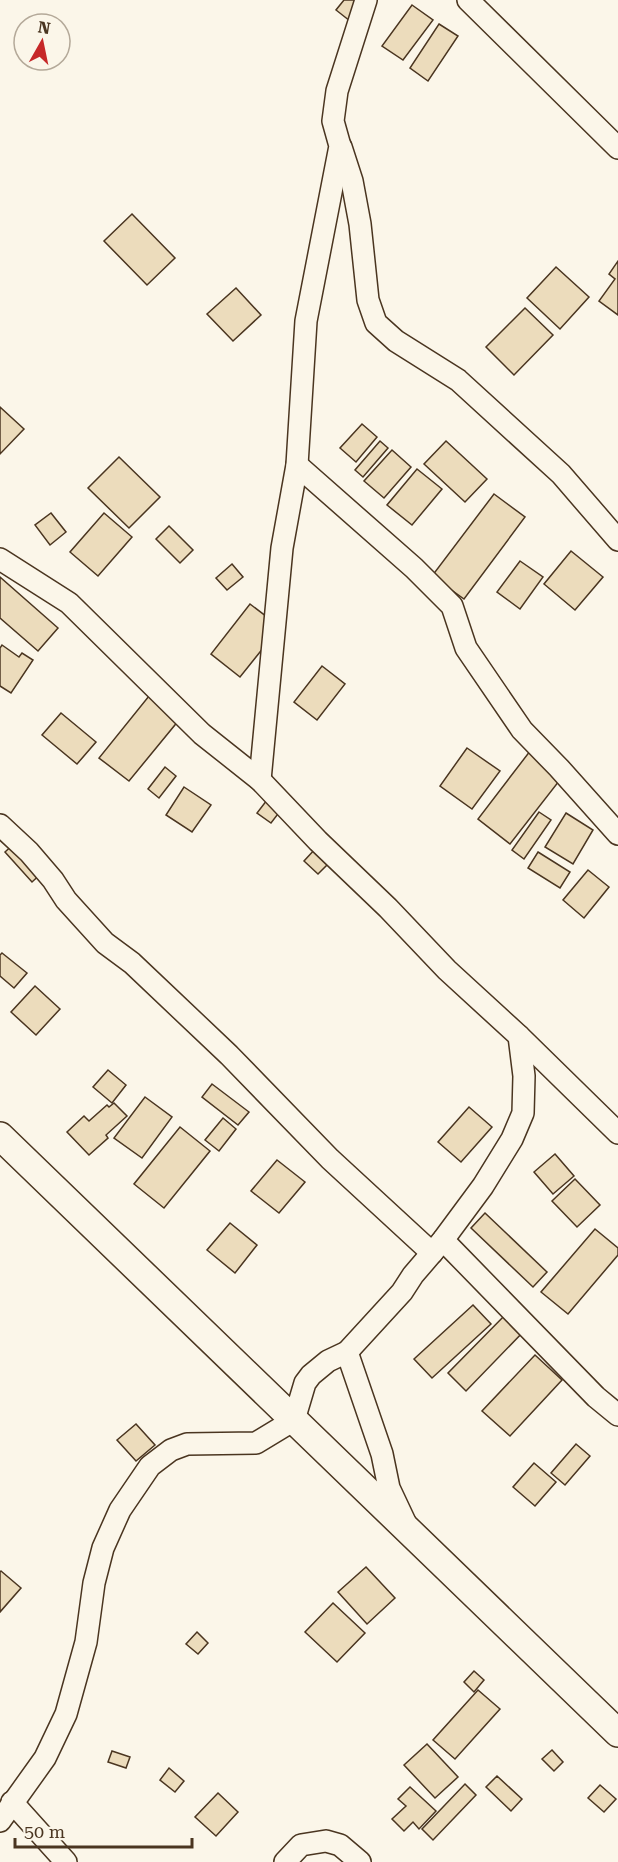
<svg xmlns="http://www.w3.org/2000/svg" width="618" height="1862" font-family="'Roboto Serif',serif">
	<rect width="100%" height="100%" fill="#fbf6e9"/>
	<g fill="#ecdcbc" stroke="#4a3520" stroke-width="1.5">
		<path d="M344,0H366L350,21L336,10Z"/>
		<path d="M412,5L433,20L403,60L382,46Z"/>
		<path d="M439,24L458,36L428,81L410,68Z"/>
		<path d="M132,214L175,258L147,285L104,241Z"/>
		<path d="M618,261V315L599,301L615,279L609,274Z"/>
		<path d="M556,267L589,297L560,329L527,298Z"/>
		<path d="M236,288L261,315L233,341L207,314Z"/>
		<path d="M525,308L553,335L514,375L486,347Z"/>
		<path d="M0,407L24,429L0,454Z"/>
		<path d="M362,424L377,437L356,462L340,448Z"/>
		<path d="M380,441L388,448L363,477L355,470Z"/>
		<path d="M446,441L487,479L465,502L424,464Z"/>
		<path d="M392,450L411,467L384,498L364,481Z"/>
		<path d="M119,457L160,497L129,528L88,488Z"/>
		<path d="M417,469L442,489L412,525L387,505Z"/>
		<path d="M494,494L525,517L464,599L432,576Z"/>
		<path d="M51,513L66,532L50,545L35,525Z"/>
		<path d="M104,513L132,537L98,576L70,552Z"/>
		<path d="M169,526L193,550L180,563L156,539Z"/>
		<path d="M571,551L603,577L575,610L544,584Z"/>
		<path d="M520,561L543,577L520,609L497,592Z"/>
		<path d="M232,564L243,577L227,590L216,578Z"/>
		<path d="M0,577L58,628L38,651L0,618Z"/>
		<path d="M250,604L280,627L240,677L211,654Z"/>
		<path d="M2,645L19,657L22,653L33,660L11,693L0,686V648Z"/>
		<path d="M322,666L345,684L317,720L294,702Z"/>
		<path d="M149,696L179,720L129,781L99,758Z"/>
		<path d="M61,713L96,742L77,764L42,735Z"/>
		<path d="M537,742L570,767L510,844L478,819Z"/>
		<path d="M467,748L500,771L472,809L440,786Z"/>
		<path d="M165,767L176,776L159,798L148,789Z"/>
		<path d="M184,787L211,805L192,832L166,815Z"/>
		<path d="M267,800L281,810L271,823L257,813Z"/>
		<path d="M539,812L551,820L524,859L512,850Z"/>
		<path d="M566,813L593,830L573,864L545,847Z"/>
		<path d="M18,840L45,870L32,882L5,852Z"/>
		<path d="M316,848L331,861L318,874L304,861Z"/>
		<path d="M538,852L570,872L560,888L528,868Z"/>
		<path d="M588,870L609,887L584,918L563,900Z"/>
		<path d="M2,953L27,973L14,988L0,976V955Z"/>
		<path d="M35,986L60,1009L36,1035L11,1012Z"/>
		<path d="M108,1070L126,1085L112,1103L93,1087Z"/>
		<path d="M212,1084L249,1112L238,1125L202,1097Z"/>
		<path d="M145,1097L172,1117L142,1158L114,1138Z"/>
		<path d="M114,1103L127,1116L106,1135L108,1138L89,1155L67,1132L84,1116L89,1121L107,1105L109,1107Z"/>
		<path d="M469,1107L492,1127L461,1162L438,1142Z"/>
		<path d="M223,1118L236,1129L219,1151L205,1140Z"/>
		<path d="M180,1127L210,1151L164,1208L134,1184Z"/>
		<path d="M555,1154L574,1176L553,1194L534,1172Z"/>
		<path d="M277,1160L305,1182L279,1213L251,1191Z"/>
		<path d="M575,1179L600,1205L577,1227L552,1201Z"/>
		<path d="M485,1213L547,1272L533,1287L471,1228Z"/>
		<path d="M230,1223L257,1245L235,1273L207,1250Z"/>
		<path d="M595,1229L618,1248V1255L568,1314L541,1292Z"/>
		<path d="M473,1305L491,1324L432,1378L414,1359Z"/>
		<path d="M507,1313L525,1330L466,1391L448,1373Z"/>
		<path d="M535,1355L562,1380L510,1436L482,1411Z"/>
		<path d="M136,1424L155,1445L136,1461L117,1440Z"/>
		<path d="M576,1444L590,1456L565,1485L551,1473Z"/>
		<path d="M534,1463L556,1482L535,1506L513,1487Z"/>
		<path d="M366,1567L395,1598L367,1624L338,1592Z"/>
		<path d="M1,1571L21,1588L0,1612V1572Z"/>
		<path d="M333,1603L365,1633L337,1662L305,1632Z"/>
		<path d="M197,1632L208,1643L198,1654L186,1644Z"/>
		<path d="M474,1671L484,1680L474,1692L464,1682Z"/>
		<path d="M478,1690L500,1709L455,1759L433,1740Z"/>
		<path d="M427,1744L458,1777L435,1798L404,1765Z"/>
		<path d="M552,1750L563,1762L554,1771L542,1759Z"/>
		<path d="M112,1751L130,1757L126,1768L108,1762Z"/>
		<path d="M169,1768L184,1781L175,1792L160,1780Z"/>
		<path d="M497,1776L522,1799L511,1811L486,1787Z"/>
		<path d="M465,1784L476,1795L433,1840L422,1829Z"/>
		<path d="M600,1785L616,1799L604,1812L588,1798Z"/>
		<path d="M410,1787L436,1811L419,1829L413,1822L404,1831L392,1819L406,1806L398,1799Z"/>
		<path d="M218,1793L238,1812L216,1836L195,1817Z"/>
	</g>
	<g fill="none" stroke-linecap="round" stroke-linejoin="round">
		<defs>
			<g id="minor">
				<path d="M468,0L618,148"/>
				<path d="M341,147L352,181L360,224L368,300L376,323L396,341L458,380L561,474L618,540"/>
				<path d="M297,465L414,568L452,606L466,648L522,730L559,768L618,834"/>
				<path d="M0,559L69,603L202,734L260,780L318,841L388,908L447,970L519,1036L524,1076L523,1113L512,1139L483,1186L443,1240L413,1275L402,1292L347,1352L328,1361L311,1375L305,1383L294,1420L256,1443L187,1444L171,1450L150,1466L120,1510L103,1548L94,1583L86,1642L66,1714L45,1758L0,1821"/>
				<path d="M260,780L282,548L297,465L306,321L340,146L333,121L337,91L366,0"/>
				<path d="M0,825L29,852L53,880L66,900L105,943L132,963L229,1055L330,1159L432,1253"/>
				<path d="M519,1036L618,1133"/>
				<path d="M443,1240L596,1397L618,1415"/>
				<path d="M347,1352L382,1454L389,1488L405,1522"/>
				<path d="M12,1802L66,1862"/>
				<path d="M285,1862L301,1845L326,1841L340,1845L360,1862"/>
			</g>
			<path id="tertiary" d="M0,1136L618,1733"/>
		</defs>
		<use href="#minor" stroke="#4a3520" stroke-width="24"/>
		<use href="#tertiary" stroke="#4a3520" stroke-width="30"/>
		<use href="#minor" stroke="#fbf6e9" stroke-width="21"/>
		<use href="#tertiary" stroke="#fbf6e9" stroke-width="27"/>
	</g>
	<g transform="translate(42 42) rotate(9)"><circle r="28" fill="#fbf6e9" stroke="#b4a999" stroke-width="1.5"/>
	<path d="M0-4.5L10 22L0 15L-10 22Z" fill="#c62828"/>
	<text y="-9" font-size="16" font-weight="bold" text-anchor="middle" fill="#4a3520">N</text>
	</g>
	<path d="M15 1838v9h177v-9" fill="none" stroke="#4a3520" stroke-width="3"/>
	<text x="24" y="1838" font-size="18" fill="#4a3520" stroke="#fbf6e9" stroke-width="4.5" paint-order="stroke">50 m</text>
</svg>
